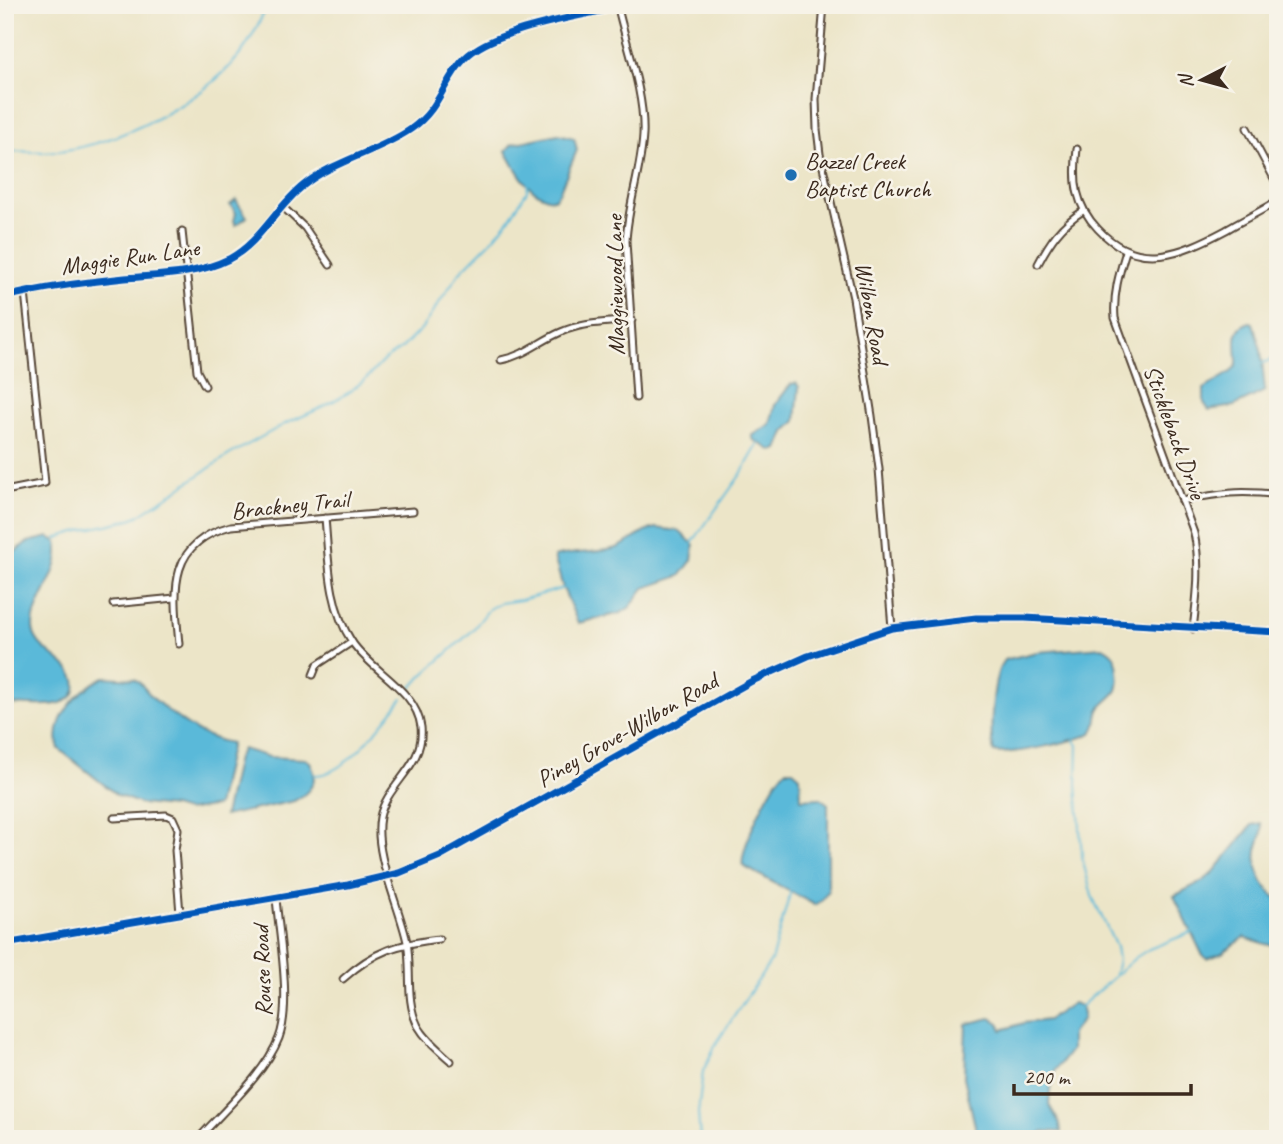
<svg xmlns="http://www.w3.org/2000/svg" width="1283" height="1144" font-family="Caveat,sans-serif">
	<rect width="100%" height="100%" fill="#f7f3e8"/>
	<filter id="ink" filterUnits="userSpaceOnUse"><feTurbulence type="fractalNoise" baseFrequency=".0143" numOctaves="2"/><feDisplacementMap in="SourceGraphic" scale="14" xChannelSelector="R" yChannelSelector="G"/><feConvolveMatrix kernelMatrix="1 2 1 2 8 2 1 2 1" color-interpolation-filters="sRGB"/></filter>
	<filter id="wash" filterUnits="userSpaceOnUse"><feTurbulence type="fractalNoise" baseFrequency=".00686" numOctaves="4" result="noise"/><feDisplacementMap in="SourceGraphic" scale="28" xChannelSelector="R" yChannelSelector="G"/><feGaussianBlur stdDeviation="1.57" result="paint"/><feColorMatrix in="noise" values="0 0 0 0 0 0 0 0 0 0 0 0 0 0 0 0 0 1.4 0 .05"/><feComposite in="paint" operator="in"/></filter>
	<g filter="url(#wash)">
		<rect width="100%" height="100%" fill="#ece5c8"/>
		<g fill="#5ab9d9" stroke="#4a727c" stroke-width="2">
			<path d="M558,134L574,138L577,150L559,193L554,199C530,198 516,169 506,151L512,144Z"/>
			<path d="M236,200L247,217L236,225L234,221L236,213L230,205Z"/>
			<path d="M1250,322L1253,323L1261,350L1265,391L1234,406L1209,410L1204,403V389L1231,372L1237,365C1238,349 1229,328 1250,322Z"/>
			<path d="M796,383L799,387L796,421L785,432L778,449L773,451L754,440L752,436L770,424L775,405L791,384Z"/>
			<path d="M656,528L679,531L694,545L692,560L680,576L644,588L630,607L621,613L578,623L563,588L554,557C574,551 596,554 616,548C630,543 641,531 656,528Z"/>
			<path d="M49,537L57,542C64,571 35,597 33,625C31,654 82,662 75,690C70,712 23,704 5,704V559L28,542Z"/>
			<path d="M1103,647C1108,650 1113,652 1115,658C1118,664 1120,683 1117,690C1113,698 1103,702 1099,710C1095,719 1099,729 1089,734C1076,741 1007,756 994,752C989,733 992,675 1004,660L1037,652Z"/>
			<path d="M104,677L135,679C143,684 147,693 154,699C177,719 200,738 231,743L217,806L186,811L173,807L141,804L117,795L59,749C50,718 79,690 104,677Z"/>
			<path d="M242,749L269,757L305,759L310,762C320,780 311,792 294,801L224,816L237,758Z"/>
			<path d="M786,770H793L800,776L801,799L821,798L828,804V891L821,901L815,905L743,866C738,852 773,778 786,770Z"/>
			<path d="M1261,823C1264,833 1259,841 1257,850C1254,870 1263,887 1278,899V946L1265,944L1245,937L1222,953L1208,959L1203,956L1174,896L1203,881L1213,873L1252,825Z"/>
			<path d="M1073,1003L1081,1006C1087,1023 1078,1021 1071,1034V1050L1055,1071L1050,1090L1049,1105L1060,1124L1061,1132L1043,1131L1036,1139H978L964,1077L966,1024L991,1018L999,1023L1002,1030L1024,1023L1048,1020Z"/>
		</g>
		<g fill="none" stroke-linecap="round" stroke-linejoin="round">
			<g stroke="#5ab9d9" stroke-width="2">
				<path d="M1065,9L1071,5"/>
				<path d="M5,151C23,151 41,153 59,151C119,143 199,104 238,57C251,41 259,24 267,5"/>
				<path d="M1262,363L1278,358"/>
				<path d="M56,539C81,527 112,527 138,516L229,455L285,424L323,407L348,393L367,378L384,360L402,348L422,328L460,272L493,239L508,221L527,191L528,183"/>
				<path d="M692,543L741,474L759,443"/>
				<path d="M407,693L423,675L472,631L489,609L500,603L521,600L564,588"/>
				<path d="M1074,740L1078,745L1077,784L1082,858L1092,896L1116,947L1118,960L1115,974"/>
				<path d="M315,775C346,776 385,720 403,698"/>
				<path d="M1079,1008L1135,958L1149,949L1192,932"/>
				<path d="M700,1139L698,1113L703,1071L717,1042L771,961L791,890"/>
			</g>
		</g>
	</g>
	<g filter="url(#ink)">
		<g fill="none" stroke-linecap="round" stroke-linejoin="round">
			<defs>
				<g id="minor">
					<path d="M824,5L816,99L817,129L820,154L853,298L872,416L879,469L892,628"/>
					<path d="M618,8C627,47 645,95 643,135C641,171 628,205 626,241L636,398"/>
					<path d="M1247,128L1278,186"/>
					<path d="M1077,149C1073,181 1075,205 1098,229C1138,272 1181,254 1226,230C1243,220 1261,211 1278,201"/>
					<path d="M283,207L305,228L330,265"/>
					<path d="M182,231L197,371L205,386"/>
					<path d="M1126,251C1119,274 1113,294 1115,318L1194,533C1201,566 1197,596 1193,629"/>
					<path d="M1038,264C1050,241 1061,225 1083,211"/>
					<path d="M5,297C45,287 85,282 125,278C160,275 197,275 229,259C261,242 276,207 304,185C335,160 378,152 411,129C441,108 442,82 465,58C494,28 587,15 629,5"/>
					<path d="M501,360C524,356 540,341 561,332C583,322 608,323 632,320"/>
					<path d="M5,491L45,483L25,292"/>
					<path d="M1182,501C1221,493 1238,490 1278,495"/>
					<path d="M325,518C329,561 328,605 352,642C372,672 416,689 421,727C425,766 387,783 380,817C373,853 399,905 407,942C412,968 405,1001 418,1026C426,1040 439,1050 451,1061"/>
					<path d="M113,604L175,598"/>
					<path d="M179,644C174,591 167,543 231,526L413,511"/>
					<path d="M313,675L317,665L352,642"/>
					<path d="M114,818L166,815L173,818L178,829L175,850L180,914"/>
					<path d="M343,979C375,950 398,944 439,939"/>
					<path d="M198,1139C224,1110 265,1074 279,1038C292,1004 279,935 276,898"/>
				</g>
				<path id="tertiary" d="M5,944L348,885L399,873L440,856L752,681L808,656L892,628L976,618H1025L1278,632"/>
			</defs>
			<use href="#minor" stroke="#564638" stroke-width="9"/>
			<use href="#tertiary" stroke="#564638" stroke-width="10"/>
			<use href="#minor" stroke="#fff" stroke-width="5"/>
			<use href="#tertiary" stroke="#fff" stroke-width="6"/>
			<defs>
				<g id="cycleway">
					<path d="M5,297C45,287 85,282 125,278C160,275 197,275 229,259C261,242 276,207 304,185C335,160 378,152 411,129C441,108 442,82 465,58C494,28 587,15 629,5"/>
					<path d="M5,944L348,885L399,873L440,856L752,681L808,656L892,628L976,618H1025L1278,632"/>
				</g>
			</defs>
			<use href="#cycleway" stroke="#f7f3e8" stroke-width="11"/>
			<use href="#cycleway" stroke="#0057b8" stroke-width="7"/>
		</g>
	</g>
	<circle fill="#1f6fb2" stroke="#f7f3e8" stroke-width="2.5" cx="791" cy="175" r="7"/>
	<g text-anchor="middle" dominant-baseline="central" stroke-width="5" stroke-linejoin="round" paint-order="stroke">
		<g font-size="24" fill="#3b2a1e" stroke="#f7f3e8" text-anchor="start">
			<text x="805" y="161">Bazzel Creek<tspan x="805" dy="28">Baptist Church</tspan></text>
		</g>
		<g font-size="24" fill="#3b2a1e" stroke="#f7f3e8">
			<text transform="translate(130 257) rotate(-8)">Maggie Run Lane</text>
			<text transform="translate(615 285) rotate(-91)">Maggiewood Lane</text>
			<text transform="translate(872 313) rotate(80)">Wilbon Road</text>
			<text transform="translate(1175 432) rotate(70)">Stickleback Drive</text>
			<text transform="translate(290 505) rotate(-6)">Brackney Trail</text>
			<text transform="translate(627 730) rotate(-30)">Piney Grove-Wilbon Road</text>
			<text transform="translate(262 971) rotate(-92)">Rouse Road</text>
		</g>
	</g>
	<rect width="1283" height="1144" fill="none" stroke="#f7f3e8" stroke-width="28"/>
	<g transform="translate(1202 80) rotate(264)" stroke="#f7f3e8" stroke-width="5" paint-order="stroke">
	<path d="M0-5L12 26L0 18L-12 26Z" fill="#3b2a1e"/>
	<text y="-10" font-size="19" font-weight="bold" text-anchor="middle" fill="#3b2a1e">N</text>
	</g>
	<path d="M1014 1084v10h177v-10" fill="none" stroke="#3b2a1e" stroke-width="3.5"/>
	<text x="1024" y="1084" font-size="21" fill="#3b2a1e" stroke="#f7f3e8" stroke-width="5" paint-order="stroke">200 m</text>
</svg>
